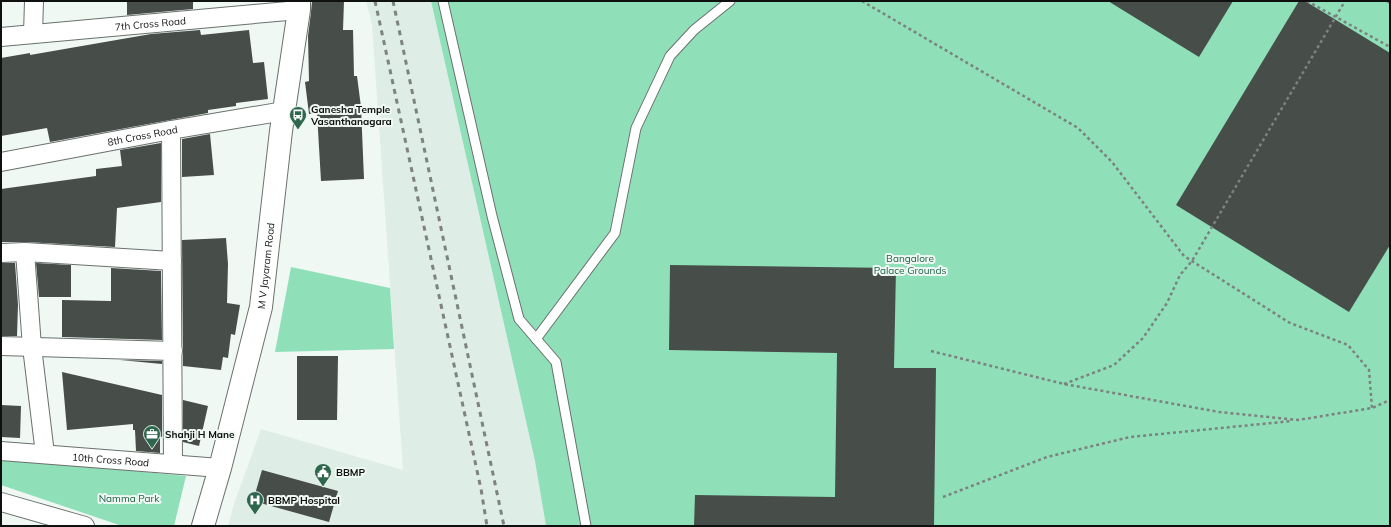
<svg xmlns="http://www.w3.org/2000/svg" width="1391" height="527" font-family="Mulish,sans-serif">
	<rect width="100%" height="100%" fill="#f0f8f4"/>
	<path fill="#deede5" d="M366,1H431L535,461L546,526H228L234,504L261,429L403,470L372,25Z"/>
	<g fill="#8fe0b9">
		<path d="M431,1H1390V526H546L535,461Z"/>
		<path d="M291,267L390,288L394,349L275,352Z"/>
		<path d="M1,458L186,476L174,526H122L1,485Z"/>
	</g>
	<g fill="#474d49">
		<path d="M127,1H193V9L127,15Z"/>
		<path d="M312,1H344L343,30H353L354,76H357L361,107L364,179L321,181L317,113L309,114L305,82L309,81L308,36L311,12Z"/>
		<path d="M1108,1H1233L1199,57Z"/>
		<path d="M1299,1H1305L1390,53V245L1349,312L1176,205Z"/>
		<path d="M200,30L201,35L249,30L253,63L264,62L268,99L236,103V106L208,110V113L50,142L47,128L1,136V58L30,53V55L151,34Z"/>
		<path d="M210,134L214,175L182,177V139Z"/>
		<path d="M161,143V202L117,208L115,247L26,242H1V189L96,176V169L122,166L120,150Z"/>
		<path d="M226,238L228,264L227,303L240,305L235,335L231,334L228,358L223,357L221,370L183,366L182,240Z"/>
		<path d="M1,263H15L18,305L17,336H1Z"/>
		<path d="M36,263L71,265V297H39Z"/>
		<path d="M670,265L896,268L894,368H936L934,526H694L695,495L835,497L837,353L669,350Z"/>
		<path d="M111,268L161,271L162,340L62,337V300L111,301Z"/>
		<path d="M297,356H338L337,420H297Z"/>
		<path d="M120,360L162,361V364Z"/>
		<path d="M62,372L162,395V437L160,436V453L136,451L135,430H133V424L67,430Z"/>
		<path d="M183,400L208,406L199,446L183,442Z"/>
		<path d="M1,405L21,406L20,438L1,437Z"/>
		<path d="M262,470L338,491L329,522L253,501Z"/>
	</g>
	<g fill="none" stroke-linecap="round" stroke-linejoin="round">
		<defs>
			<g id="service">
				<path d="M443,1L492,216L519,319L556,362L586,526"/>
				<path d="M536,339L615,233L636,128L670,56L694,30L730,1"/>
			</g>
			<g id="minor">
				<path d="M33,34L34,1"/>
				<path id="s1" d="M1,37L299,10"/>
				<path d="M171,130L173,464"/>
				<path id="s2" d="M1,162L171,130L284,111"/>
				<path d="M25,252L32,347L45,454"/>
				<path d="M1,253L25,252L172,261"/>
				<path d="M1,346L173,351"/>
				<path id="s3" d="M1,451L220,468"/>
				<path d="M1,502L85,526"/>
			</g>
			<g id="tertiary">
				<path id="s4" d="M203,526L220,468L261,307L281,131L299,10V1"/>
			</g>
		</defs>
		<use href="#service" stroke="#6a716d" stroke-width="11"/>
		<use href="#minor" stroke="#6a716d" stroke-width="20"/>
		<use href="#tertiary" stroke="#6a716d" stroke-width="24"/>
		<g stroke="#7c827f" stroke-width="2.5" stroke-dasharray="3 3" stroke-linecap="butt">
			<path d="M862,1L1078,128L1112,162L1184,256L1290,323L1348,345L1369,370L1372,408"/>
			<path d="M1307,1L1390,47"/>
			<path d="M1387,1L1390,3"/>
			<path d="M931,351L1064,384L1219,412L1298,420L1372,408L1390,400"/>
			<path d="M1064,384L1114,365L1143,338L1167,303L1180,275L1192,261L1345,1"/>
			<path d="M943,497L1047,457L1130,437L1292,421"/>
		</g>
		<use href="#service" stroke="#fff" stroke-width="9"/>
		<use href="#minor" stroke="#fff" stroke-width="18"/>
		<use href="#tertiary" stroke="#fff" stroke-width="22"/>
		<g stroke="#7e8380" stroke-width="3" stroke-dasharray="5 5" stroke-linecap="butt">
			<path d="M375,1L481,489L487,526"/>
			<path d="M393,1L504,526"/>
		</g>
	</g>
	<defs>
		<symbol id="bus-pin" viewBox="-11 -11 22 30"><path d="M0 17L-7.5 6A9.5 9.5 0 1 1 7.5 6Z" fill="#2f664e" stroke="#f0f8f4"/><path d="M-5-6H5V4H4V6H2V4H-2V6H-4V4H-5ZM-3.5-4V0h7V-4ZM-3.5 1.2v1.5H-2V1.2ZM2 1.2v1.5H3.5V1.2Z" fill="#fff"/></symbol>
		<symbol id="office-pin" viewBox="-11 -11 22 30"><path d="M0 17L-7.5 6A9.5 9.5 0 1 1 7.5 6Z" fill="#2f664e" stroke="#f0f8f4"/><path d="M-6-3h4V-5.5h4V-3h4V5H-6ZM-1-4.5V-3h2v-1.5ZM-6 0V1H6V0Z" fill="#fff"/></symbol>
		<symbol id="civic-pin" viewBox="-11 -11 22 30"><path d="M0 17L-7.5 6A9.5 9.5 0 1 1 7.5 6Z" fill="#2f664e" stroke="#f0f8f4"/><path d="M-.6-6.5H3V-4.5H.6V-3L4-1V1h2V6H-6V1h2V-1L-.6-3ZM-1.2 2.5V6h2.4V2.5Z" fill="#fff"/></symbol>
		<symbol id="hospital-pin" viewBox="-11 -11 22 30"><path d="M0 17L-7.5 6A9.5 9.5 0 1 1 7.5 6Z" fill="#2f664e" stroke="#f0f8f4"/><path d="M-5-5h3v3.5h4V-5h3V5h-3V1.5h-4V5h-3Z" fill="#fff"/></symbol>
	</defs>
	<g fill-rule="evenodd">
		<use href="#bus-pin" x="288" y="105" width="20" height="27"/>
		<use href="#office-pin" x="142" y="424" width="20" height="27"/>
		<use href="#civic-pin" x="313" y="462" width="20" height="27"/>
		<use href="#hospital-pin" x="245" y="490" width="20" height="27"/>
	</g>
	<g text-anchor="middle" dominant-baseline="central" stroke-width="4" stroke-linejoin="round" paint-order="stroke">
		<g font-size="10" fill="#0e110f" stroke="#f0f8f4">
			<text stroke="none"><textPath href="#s1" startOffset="150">7th Cross Road</textPath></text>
			<text stroke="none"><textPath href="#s2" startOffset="144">8th Cross Road</textPath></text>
			<text stroke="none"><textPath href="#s4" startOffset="268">M V Jayaram Road</textPath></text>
			<text stroke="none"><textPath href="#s3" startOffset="110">10th Cross Road</textPath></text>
		</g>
		<g font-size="10" font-weight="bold" fill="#0e110f" stroke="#f0f8f4" text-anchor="start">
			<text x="311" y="109">Ganesha Temple<tspan x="311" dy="12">Vasanthanagara</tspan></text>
			<text x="165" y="434">Shahji H Mane</text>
			<text x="336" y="472">BBMP</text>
			<text x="268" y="500">BBMP Hospital</text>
		</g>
		<g font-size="10" fill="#1b6045" stroke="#f0f8f4">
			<text x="910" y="258">Bangalore<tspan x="910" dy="12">Palace Grounds</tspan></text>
			<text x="129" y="498">Namma Park</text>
		</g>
	</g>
	<rect width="1391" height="527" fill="none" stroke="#0e110f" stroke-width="4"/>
</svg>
